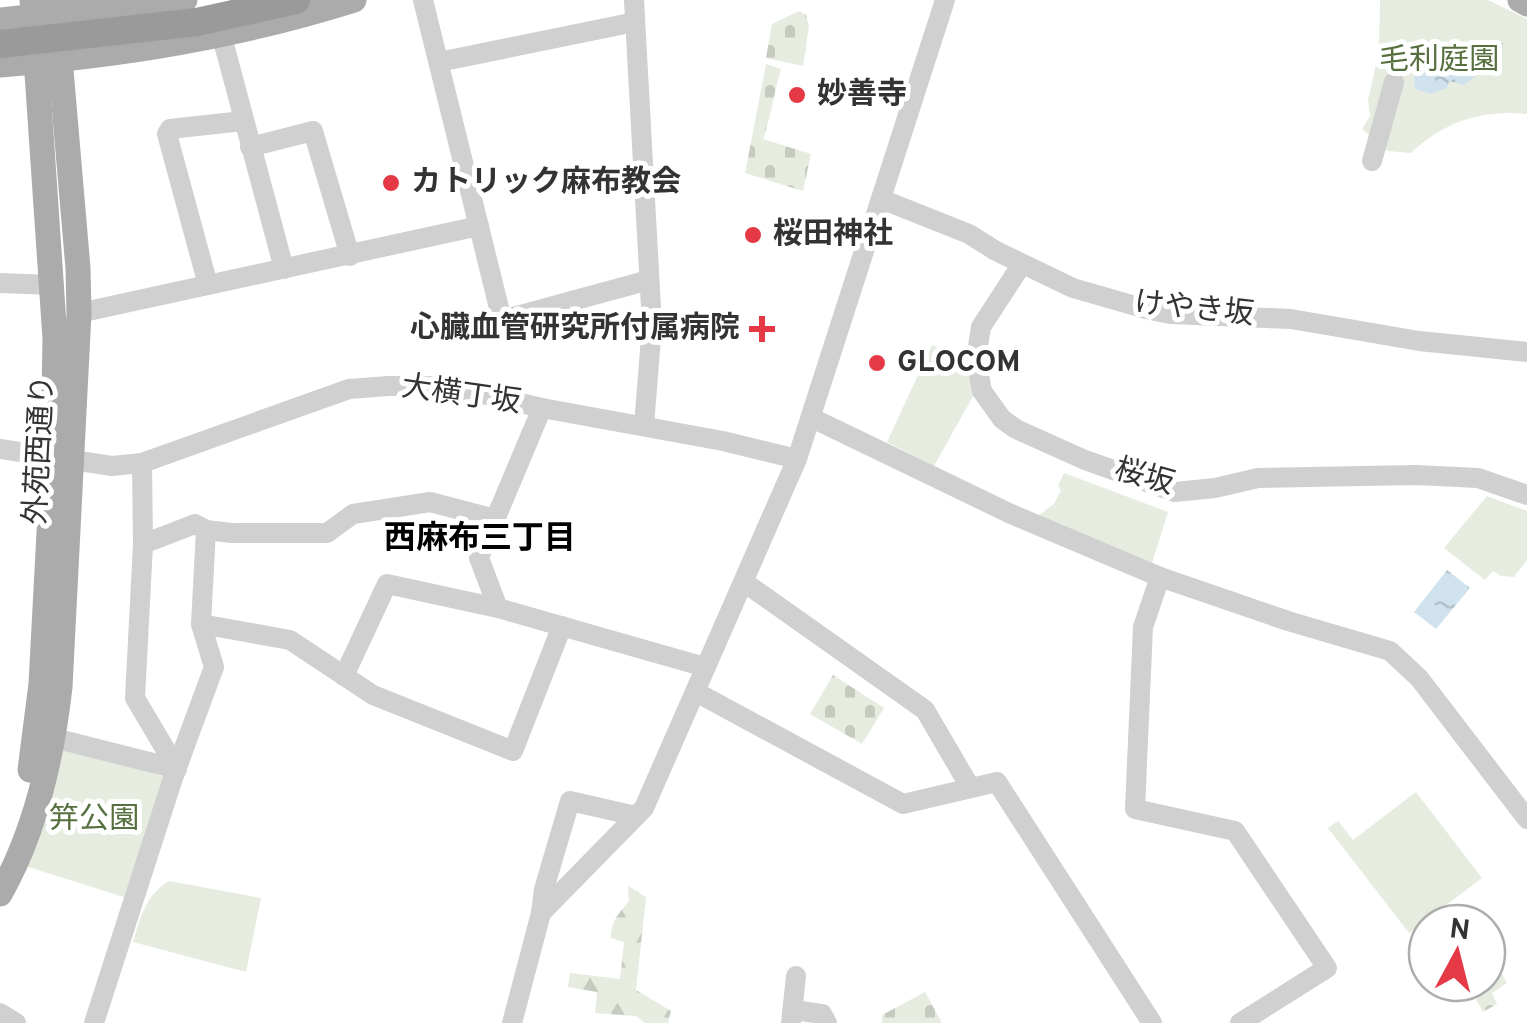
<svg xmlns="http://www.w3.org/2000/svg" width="1527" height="1023" font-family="Overpass,'Noto Sans JP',sans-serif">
	<defs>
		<pattern id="forest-firs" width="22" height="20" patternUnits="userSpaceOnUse" patternTransform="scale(2.5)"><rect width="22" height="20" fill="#e6ecdf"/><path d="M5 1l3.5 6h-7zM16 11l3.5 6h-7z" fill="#c6cbc0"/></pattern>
		<pattern id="cemetery-stones" width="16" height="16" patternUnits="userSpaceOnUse" patternTransform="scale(2.5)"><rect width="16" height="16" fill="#e6ecdf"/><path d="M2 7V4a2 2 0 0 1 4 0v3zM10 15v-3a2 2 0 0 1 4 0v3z" fill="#c6cbc0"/></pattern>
		<pattern id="water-ripples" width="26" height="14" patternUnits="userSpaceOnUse" patternTransform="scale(2.5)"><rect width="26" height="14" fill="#cfe2ee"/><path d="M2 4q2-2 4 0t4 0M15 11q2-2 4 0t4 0" fill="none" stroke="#b2c2cd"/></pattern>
	</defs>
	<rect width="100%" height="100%" fill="#fff"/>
	<g fill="#e6ecdf">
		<path d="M1380,0H1488L1527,19V114C1482,109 1443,122 1411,153L1388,151L1362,129L1370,116L1368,100L1379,51Z"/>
		<path d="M932,345L973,360L977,389L934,466L887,442Z"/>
		<path d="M1064,473L1168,512L1151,566L1035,518L1054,504L1061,490L1058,486Z"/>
		<path d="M1487,496L1527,511V560L1514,577L1501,576L1493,571L1485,580L1444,548Z"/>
		<path d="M54,738L167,778L133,900L16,863Z"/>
		<path d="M1416,792L1482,878L1409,933L1328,828L1338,821L1353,840Z"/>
		<path d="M169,881L261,898L246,972L133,942C141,916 145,896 169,881Z"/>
	</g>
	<path fill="url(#forest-firs)" d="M628,886L646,897L636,990L671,1011L668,1023H645L636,1016L595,1013L597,992L568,987L570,973L620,979L624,942L611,938C610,922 620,912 629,901Z"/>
	<g fill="url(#cemetery-stones)">
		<path d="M799,11L806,15L809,26L803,66L766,58L772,24Z"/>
		<path d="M766,64L781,69C774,93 771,116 763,139L811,154L803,191L745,173Z"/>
		<path d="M833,675L884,708L862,744L810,714Z"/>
		<path d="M1487,948L1507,983L1492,993L1497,1004L1483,1012L1467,983H1487Z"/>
		<path d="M925,992L942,1023H882V1015Z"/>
	</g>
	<g fill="url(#water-ripples)">
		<path d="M1467,42L1503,43L1502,58L1484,64L1479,74L1464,85L1449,81L1447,88L1432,94L1415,89L1414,76L1419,64L1431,60L1455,65L1460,45Z"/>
		<path d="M1447,570L1470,588L1436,629L1414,612Z"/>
	</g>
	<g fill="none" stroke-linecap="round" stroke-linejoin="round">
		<g stroke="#d0d0d0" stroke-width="20">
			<path d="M423,0L502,320L649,280"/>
			<path d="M634,0L652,325L644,426"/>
			<path d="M222,37L284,269"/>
			<path d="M439,62L635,22"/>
			<path d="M250,147L313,131L350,256"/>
			<path d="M1372,161L1394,82"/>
			<path d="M881,199L969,234L996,251L1073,288L1146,309L1170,314L1291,319L1419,341L1527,352"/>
			<path d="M1022,264L981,327L976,359L982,391L1002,419L1016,429L1085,460L1175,492L1215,488L1258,478L1416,475L1478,478L1527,495"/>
			<path d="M0,283L54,285"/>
			<path d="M208,285L167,134L170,129L243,121"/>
			<path d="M79,313L479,226"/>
			<path d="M812,418L1011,514L1160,577L1288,621L1390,651L1419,678L1527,819"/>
			<path d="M0,449L112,466L142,463L349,389L388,386H431L474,392L542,408L723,441L797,459"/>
			<path d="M142,463L143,544L135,698L177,769"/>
			<path d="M143,544L195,524L206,530L232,533H327L353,514L430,502L495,519"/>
			<path d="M1160,577L1143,627L1135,809L1235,831L1327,968L1240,1023"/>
			<path d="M744,582L925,710L970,787"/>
			<path d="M498,608L479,558L542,408"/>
			<path d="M201,624L290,640L373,695L513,751L562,626"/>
			<path d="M344,676L387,584L498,608L705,667"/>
			<path d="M696,692L903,804L997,782L1152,1023"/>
			<path d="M54,738L177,769"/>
			<path d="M541,913L544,889L570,801L636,816"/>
			<path d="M793,1010L822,1014L827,1023"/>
			<path d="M0,1013L16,1023"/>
			<path d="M94,1023L173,778L214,667L201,624L206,530"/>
			<path d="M512,1023L541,913L644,808L797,459L945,0"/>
			<path d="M791,1023L796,976"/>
		</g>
		<g stroke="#ababab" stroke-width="25">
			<path d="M1520,0L1527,4"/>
			<path d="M0,65C124,55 236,37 354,0"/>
			<path d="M30,770L41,684L53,457L55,339L32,0"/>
			<path d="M0,894C36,831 52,758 60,687L79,313L78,268L55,0"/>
		</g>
		<path stroke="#ababab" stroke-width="25" d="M0,20L185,0"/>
		<path stroke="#9a9a9a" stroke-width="28" d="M0,44L197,22L296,0"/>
	</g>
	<g fill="#e63946" stroke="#fff" stroke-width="4">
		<circle cx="797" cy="95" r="10"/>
		<circle cx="391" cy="183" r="10"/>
		<circle cx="753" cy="235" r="10"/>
		<path d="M757 314h10v10h10v10h-10v10h-10v-10h-10v-10h10z"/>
		<circle cx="877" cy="363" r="10"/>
	</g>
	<g text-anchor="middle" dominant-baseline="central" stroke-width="10" stroke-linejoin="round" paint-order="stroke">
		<g font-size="30" fill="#56703f" stroke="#fff">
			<text x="1439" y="61">毛利庭園</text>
			<text x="94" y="820">笄公園</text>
		</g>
		<g font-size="30" font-weight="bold" fill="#333" stroke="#fff" text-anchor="start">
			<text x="817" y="95">妙善寺</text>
			<text x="411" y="183">カトリック麻布教会</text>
			<text x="773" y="235">桜田神社</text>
			<text x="740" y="329" text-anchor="end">心臓血管研究所付属病院</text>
			<text x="897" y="363">GLOCOM</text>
		</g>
		<g font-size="30" fill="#333" stroke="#fff">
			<text transform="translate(1194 310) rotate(6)">けやき坂</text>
			<text transform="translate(461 396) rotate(8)">大横丁坂</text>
			<text transform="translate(41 450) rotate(-87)">外苑西通り</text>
			<text transform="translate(1144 478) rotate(16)">桜坂</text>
		</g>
		<g font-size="32" font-weight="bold" fill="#000" stroke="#fff">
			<text x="480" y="540">西麻布三丁目</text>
		</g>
	</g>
	<g transform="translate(1457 953) rotate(7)"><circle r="48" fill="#ffffff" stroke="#adadad" stroke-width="2.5"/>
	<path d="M0-8L18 38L0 25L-18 38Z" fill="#e63946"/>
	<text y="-15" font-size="28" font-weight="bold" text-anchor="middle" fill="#333333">N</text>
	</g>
</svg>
